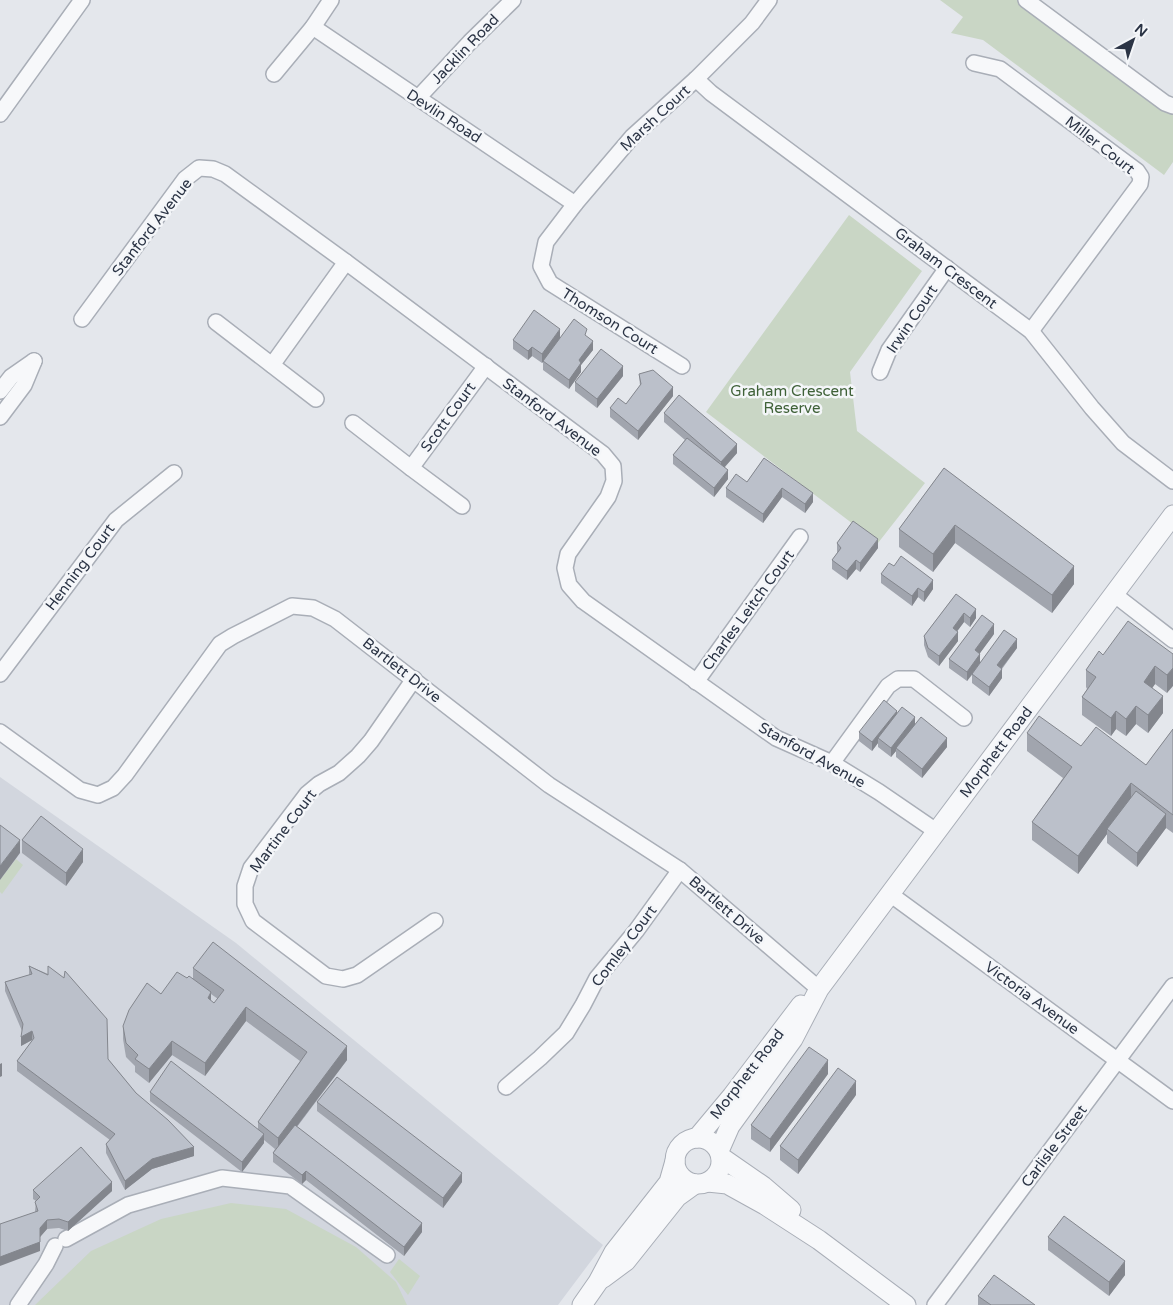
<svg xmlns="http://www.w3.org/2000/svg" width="1173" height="1305" font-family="'Varela Round',sans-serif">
	<rect width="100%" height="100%" fill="#e4e7ec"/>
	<path fill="#d2d6de" d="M0,777L236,943L603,1245L558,1305H0Z"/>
	<g fill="#c9d6c5">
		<path d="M940,0H1017L1165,109L1173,113V162L1164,175L983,40L951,33L963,17Z"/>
		<path d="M849,215L922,271L850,372L857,431L925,483L878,543L706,412Z"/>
		<path d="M16,859L23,865L2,894L0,892V880Z"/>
		<path d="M231,1203L286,1209L356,1247L396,1282L407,1305H35L91,1251L161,1219Z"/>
		<path d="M399,1259L420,1276L408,1295L390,1272Z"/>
	</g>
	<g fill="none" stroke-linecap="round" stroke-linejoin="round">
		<defs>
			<g id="minor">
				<path d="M1026,0L1165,103L1173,106"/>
				<path d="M313,27L575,204"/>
				<path d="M974,63L1000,69L1137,171L1141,177L1140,184L1031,331"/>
				<path d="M274,74L313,27L331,0"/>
				<path d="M696,79L711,93L1031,331L1092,408L1123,443L1173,481"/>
				<path d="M418,98L470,42L513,0"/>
				<path d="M0,114L82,0"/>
				<path d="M82,319L185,179L199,168L213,169L225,174L346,262L603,454L613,466L614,481L608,497L568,554L565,568L569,585L583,601L776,738L832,763L879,792L936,831"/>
				<path d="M216,322L316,399"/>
				<path d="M272,365L346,262"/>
				<path d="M682,366L550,283L541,266L546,242L575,204L632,137L696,79L752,23L769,0"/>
				<path d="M880,372L889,350L947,268"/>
				<path d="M0,391L11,377L34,361"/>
				<path d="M0,417L24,385L34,361"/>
				<path d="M353,423L411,468L462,506"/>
				<path d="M411,468L486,366"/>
				<path d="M1115,595L1173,640"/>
				<path d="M0,674L116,520L174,473"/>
				<path d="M414,679L371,741L358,756L339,773L319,784L307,794L251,868L245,886V904L253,921L326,976L343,979L357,975L435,921"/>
				<path d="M696,682L800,537"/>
				<path d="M0,732L80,790L98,795L113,788L125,775L220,644L233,636L292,606L313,608L335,619L549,785L680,870L819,989"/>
				<path d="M832,763L888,686L898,679H914L964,718"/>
				<path d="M890,894L1173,1101"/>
				<path d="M506,1087L540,1058L566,1033L583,1005L597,978L636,931L680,870"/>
				<path d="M66,1239L128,1205L222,1178L290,1186L387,1255"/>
				<path d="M18,1305L46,1264L55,1246"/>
				<path d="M935,1305L1173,986"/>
			</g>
			<g id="tertiary">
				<circle cx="698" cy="1161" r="23"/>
				<path d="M697,1138L732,1096L801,1005"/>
				<path d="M719,1151L730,1126L793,1039L819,989L1173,515"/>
				<path d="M721,1157L763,1186L791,1210"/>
				<path d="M708,1182L727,1184L765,1205L819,1240L906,1305"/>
				<path d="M603,1278L626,1261L677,1197L695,1184"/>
				<path d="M582,1305L598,1282L614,1252L669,1182L675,1161"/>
			</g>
		</defs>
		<use href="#minor" stroke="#a9aeb7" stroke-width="18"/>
		<use href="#tertiary" stroke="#a9aeb7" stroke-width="21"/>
		<use href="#minor" stroke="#f7f8fa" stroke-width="15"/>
		<use href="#tertiary" stroke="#f7f8fa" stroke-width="19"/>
	</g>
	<g fill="#a1a5ae" fill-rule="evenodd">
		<path d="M587,337L593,350L581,365V372L569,389L543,370V362L542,363L532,356L528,360L513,349V340Z"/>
		<path d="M639,374L673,396L638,440L610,417V408L626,404L640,386Z"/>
		<path d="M623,376L597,408L575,391V382Z"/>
		<path d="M664,413L737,453L725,467L728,479L714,497L673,464V455L685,440L664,422Z"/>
		<path d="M764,458L813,502L805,513L782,497L763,523L726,497V488L747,482Z"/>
		<path d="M944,468L1074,584L1052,613L955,543L933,572L899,547V529Z"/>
		<path d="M837,543L878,548L860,572L856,569L847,580L832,569V560L837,553Z"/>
		<path d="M894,566L933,589L924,602L918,597L912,606L881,583V574Z"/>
		<path d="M956,594L976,618L970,627L964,622L957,631L958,641L939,666L928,657L924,645V636Z"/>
		<path d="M994,634L979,654L980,662L1017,648L1002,669V678L989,696L972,683V675L967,681L949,668V659Z"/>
		<path d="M1173,654L1167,693L1155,684L1152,688L1163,713L1148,733L1136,724L1126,736L1116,729L1111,736L1082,715V697L1087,689L1086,687V670L1103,655Z"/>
		<path d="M897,714L915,724L947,747L922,778L896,757V751L891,757L878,747V743L872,751L859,741V732Z"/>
		<path d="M1173,729V833L1166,828L1137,867L1107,843V834L1078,874L1032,840V822L1063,778L1027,751V733L1146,765Z"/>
		<path d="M22,840L83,862L66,886L22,853Z"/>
		<path d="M29,966L48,974V966L108,1059L136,1093L194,1156L152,1169L125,1190L106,1153V1144L110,1140L17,1071V1061L32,1041V1040L21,1046L22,1031L5,991V982L29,975Z"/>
		<path d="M193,968L347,1060L297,1127L422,1232L404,1256L306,1180L302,1184L273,1162V1153L275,1149L264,1140V1143L242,1172L150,1101V1092L258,1129V1122L300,1061L246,1021L205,1076L172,1055L149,1083L135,1072V1066L126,1057L123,1039V1026L161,994L187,978L193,979ZM211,994L218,999L214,1003L211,1001Z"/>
		<path d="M828,1074L770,1152L751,1139V1125Z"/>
		<path d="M856,1095L798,1174L780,1160V1146Z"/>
		<path d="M317,1102L462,1182L443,1208L317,1111Z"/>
		<path d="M33,1190L112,1191L68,1231L59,1228L47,1229L40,1237V1251L35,1211L36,1201L33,1199Z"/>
		<path d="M1048,1237L1125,1275L1109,1296L1048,1250Z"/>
		<path d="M978,1296L1035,1305H978Z"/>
	</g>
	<g fill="#83868d">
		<path d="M560,329V339L542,363V354Z"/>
		<path d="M593,341V350L581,365V372L569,389V380L579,360Z"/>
		<path d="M532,347V356L528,360V351Z"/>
		<path d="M623,366V376L597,408V399Z"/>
		<path d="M673,387V396L638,440V431Z"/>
		<path d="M737,444V453L721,471V462Z"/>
		<path d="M728,470V479L714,497V488Z"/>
		<path d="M782,488V497L763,523V514Z"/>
		<path d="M813,493V502L805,513V504Z"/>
		<path d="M955,525V543L933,572V554Z"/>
		<path d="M878,539V548L860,572V563Z"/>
		<path d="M856,560V569L847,580V571Z"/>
		<path d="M1074,566V584L1052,613V595Z"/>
		<path d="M933,580V589L924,602V592Z"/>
		<path d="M918,588V597L912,606V596Z"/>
		<path d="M976,609V618L970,627V618Z"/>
		<path d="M964,613V622L953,637V628Z"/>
		<path d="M994,624V634L975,660V650Z"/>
		<path d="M958,632V641L939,666V656Z"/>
		<path d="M1017,639V648L997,674V665Z"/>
		<path d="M980,654V663L967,681V672Z"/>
		<path d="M1155,666V684L1144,700V682Z"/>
		<path d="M1173,668V686L1167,693V675Z"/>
		<path d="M1002,669V678L989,696V687Z"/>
		<path d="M1163,696V713L1148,733V715Z"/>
		<path d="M1136,706V724L1126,736V719Z"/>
		<path d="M897,711V720L878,738V743L872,751V742Z"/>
		<path d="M1116,711V729L1111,736V718Z"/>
		<path d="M915,717V726L896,748V751L891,757V748Z"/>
		<path d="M947,738V747L922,778V769Z"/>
		<path d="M1131,783V801L1107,829V834L1078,874V856Z"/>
		<path d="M1166,814V828L1137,867V853Z"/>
		<path d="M20,840V853L0,880V866Z"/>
		<path d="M83,849V862L66,886V873Z"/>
		<path d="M211,992V1006L208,998Z"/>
		<path d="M246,1007V1021L205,1076V1063Z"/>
		<path d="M32,1031V1040L21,1046V1037Z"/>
		<path d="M172,1041V1055L149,1083V1069Z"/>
		<path d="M347,1046V1060L278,1151V1138Z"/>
		<path d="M828,1060V1074L770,1152V1139Z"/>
		<path d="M2,1063V1076L0,1077V1064Z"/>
		<path d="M856,1081V1095L798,1174V1160Z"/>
		<path d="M264,1134V1143L242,1172V1162Z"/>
		<path d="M194,1147V1156L152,1169L125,1190V1181L152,1159Z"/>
		<path d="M306,1171V1180L302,1184V1175Z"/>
		<path d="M462,1173V1182L443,1208V1198Z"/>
		<path d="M112,1182V1191L68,1231V1222Z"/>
		<path d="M47,1220V1229L40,1237V1251L0,1266V1257Z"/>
		<path d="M422,1223V1232L404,1256V1247Z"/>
		<path d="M1125,1261V1275L1109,1296V1282Z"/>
	</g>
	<g fill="#bbc0ca" stroke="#83868d">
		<path d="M534,310L560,329L542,354L532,347L528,351L513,340Z"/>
		<path d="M574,319L587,329L585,335L593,341L579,360L581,363L569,380L543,361Z"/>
		<path d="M601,349L623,366L597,399L575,382Z"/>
		<path d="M653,370L673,387L638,431L610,408L618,398L626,404L641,384L639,374Z"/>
		<path d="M679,395L737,444L721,462L664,413Z"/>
		<path d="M687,438L728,470L714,488L673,455Z"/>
		<path d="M764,458L813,493L805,504L782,488L763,514L726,488L736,474L747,482Z"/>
		<path d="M944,468L1074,566L1052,595L955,525L933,554L899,529Z"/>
		<path d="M853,521L878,539L860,563L856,560L847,571L832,560L841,548L837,543Z"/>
		<path d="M901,556L933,580L924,592L918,588L912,596L881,574L889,563L894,566Z"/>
		<path d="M956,594L976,609L970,618L964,613L953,628L958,632L939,656L928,648L924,636Z"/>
		<path d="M982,615L994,624L975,650L980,654L967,672L949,659Z"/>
		<path d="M1128,621L1173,654V668L1167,675L1155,666L1144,682L1163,696L1148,715L1136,706L1126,719L1116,711L1111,718L1082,697L1096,677L1086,670L1099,651L1103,655Z"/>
		<path d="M1004,630L1017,639L997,665L1002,669L989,687L972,674Z"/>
		<path d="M884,700L897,711L872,742L859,732Z"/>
		<path d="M902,707L915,717L891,748L878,738Z"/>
		<path d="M1039,716L1081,746L1096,727L1146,765L1173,729V815L1131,783L1078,856L1032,822L1072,767L1027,733Z"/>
		<path d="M921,717L947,738L922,769L896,748Z"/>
		<path d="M1136,791L1166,814L1137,853L1107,829Z"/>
		<path d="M41,816L83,849L66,873L22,840Z"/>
		<path d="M0,825L20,840L0,866Z"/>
		<path d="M213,942L347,1046L278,1138L258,1122L307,1052L246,1007L205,1063L172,1041L149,1069L135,1059L138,1055L126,1043L123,1026L129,1010L147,983L161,994L177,972L187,978L189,976L211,992L208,998L214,1003L224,990L193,968Z"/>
		<path d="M29,966L48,975V966L64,978L65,971L107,1019L108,1059L136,1093L168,1120L194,1147L152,1159L125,1181L106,1144L115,1134L17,1061L34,1038L32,1031L21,1037L23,1024L5,982L32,974Z"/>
		<path d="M809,1047L828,1060L770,1139L751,1125Z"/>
		<path d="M171,1061L264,1134L242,1162L150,1092Z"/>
		<path d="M838,1068L856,1081L798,1160L780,1146Z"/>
		<path d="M337,1077L462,1173L443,1198L317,1102Z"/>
		<path d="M295,1125L422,1223L404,1247L306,1171L302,1175L273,1153Z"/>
		<path d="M81,1147L112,1182L68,1222L59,1219L47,1220L40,1228V1242L0,1257V1224L38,1211L35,1202L40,1197L33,1190Z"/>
		<path d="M1064,1216L1125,1261L1109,1282L1048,1237Z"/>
		<path d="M994,1275L1035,1305H991L978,1296Z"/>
	</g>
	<g text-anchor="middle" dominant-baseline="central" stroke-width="5" stroke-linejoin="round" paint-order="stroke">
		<g font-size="15" fill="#2b3445" stroke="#f4f6f9">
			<text transform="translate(465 49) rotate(-46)">Jacklin Road</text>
			<text transform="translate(444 116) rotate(33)">Devlin Road</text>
			<text transform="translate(655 118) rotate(-43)">Marsh Court</text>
			<text transform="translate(1100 145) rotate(38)">Miller Court</text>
			<text transform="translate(152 227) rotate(-52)">Stanford Avenue</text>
			<text transform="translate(946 268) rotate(37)">Graham Crescent</text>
			<text transform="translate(912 319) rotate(-56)">Irwin Court</text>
			<text transform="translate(610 321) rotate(32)">Thomson Court</text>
			<text transform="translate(448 417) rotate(-54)">Scott Court</text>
			<text transform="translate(552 417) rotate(37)">Stanford Avenue</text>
			<text transform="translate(80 567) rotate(-53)">Henning Court</text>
			<text transform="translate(748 610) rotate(-54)">Charles Leitch Court</text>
			<text transform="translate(402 670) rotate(38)">Bartlett Drive</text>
			<text transform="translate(996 752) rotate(-53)">Morphett Road</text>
			<text transform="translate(812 755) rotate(29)">Stanford Avenue</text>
			<text transform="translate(283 831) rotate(-53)">Martine Court</text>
			<text transform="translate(727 910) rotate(41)">Bartlett Drive</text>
			<text transform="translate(624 946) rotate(-53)">Comley Court</text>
			<text transform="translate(1032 998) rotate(36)">Victoria Avenue</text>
			<text transform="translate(747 1074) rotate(-52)">Morphett Road</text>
			<text transform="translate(1054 1146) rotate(-53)">Carlisle Street</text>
		</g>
		<g font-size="15" fill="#3f6138" stroke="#f4f6f9">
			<text x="792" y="391">Graham Crescent<tspan x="792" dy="17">Reserve</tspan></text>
		</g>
	</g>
	<g transform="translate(1133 40) rotate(40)" stroke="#f4f6f9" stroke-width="4" paint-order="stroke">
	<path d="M0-4L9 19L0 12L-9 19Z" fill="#2b3445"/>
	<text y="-8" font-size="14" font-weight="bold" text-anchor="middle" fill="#2b3445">N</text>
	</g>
</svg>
